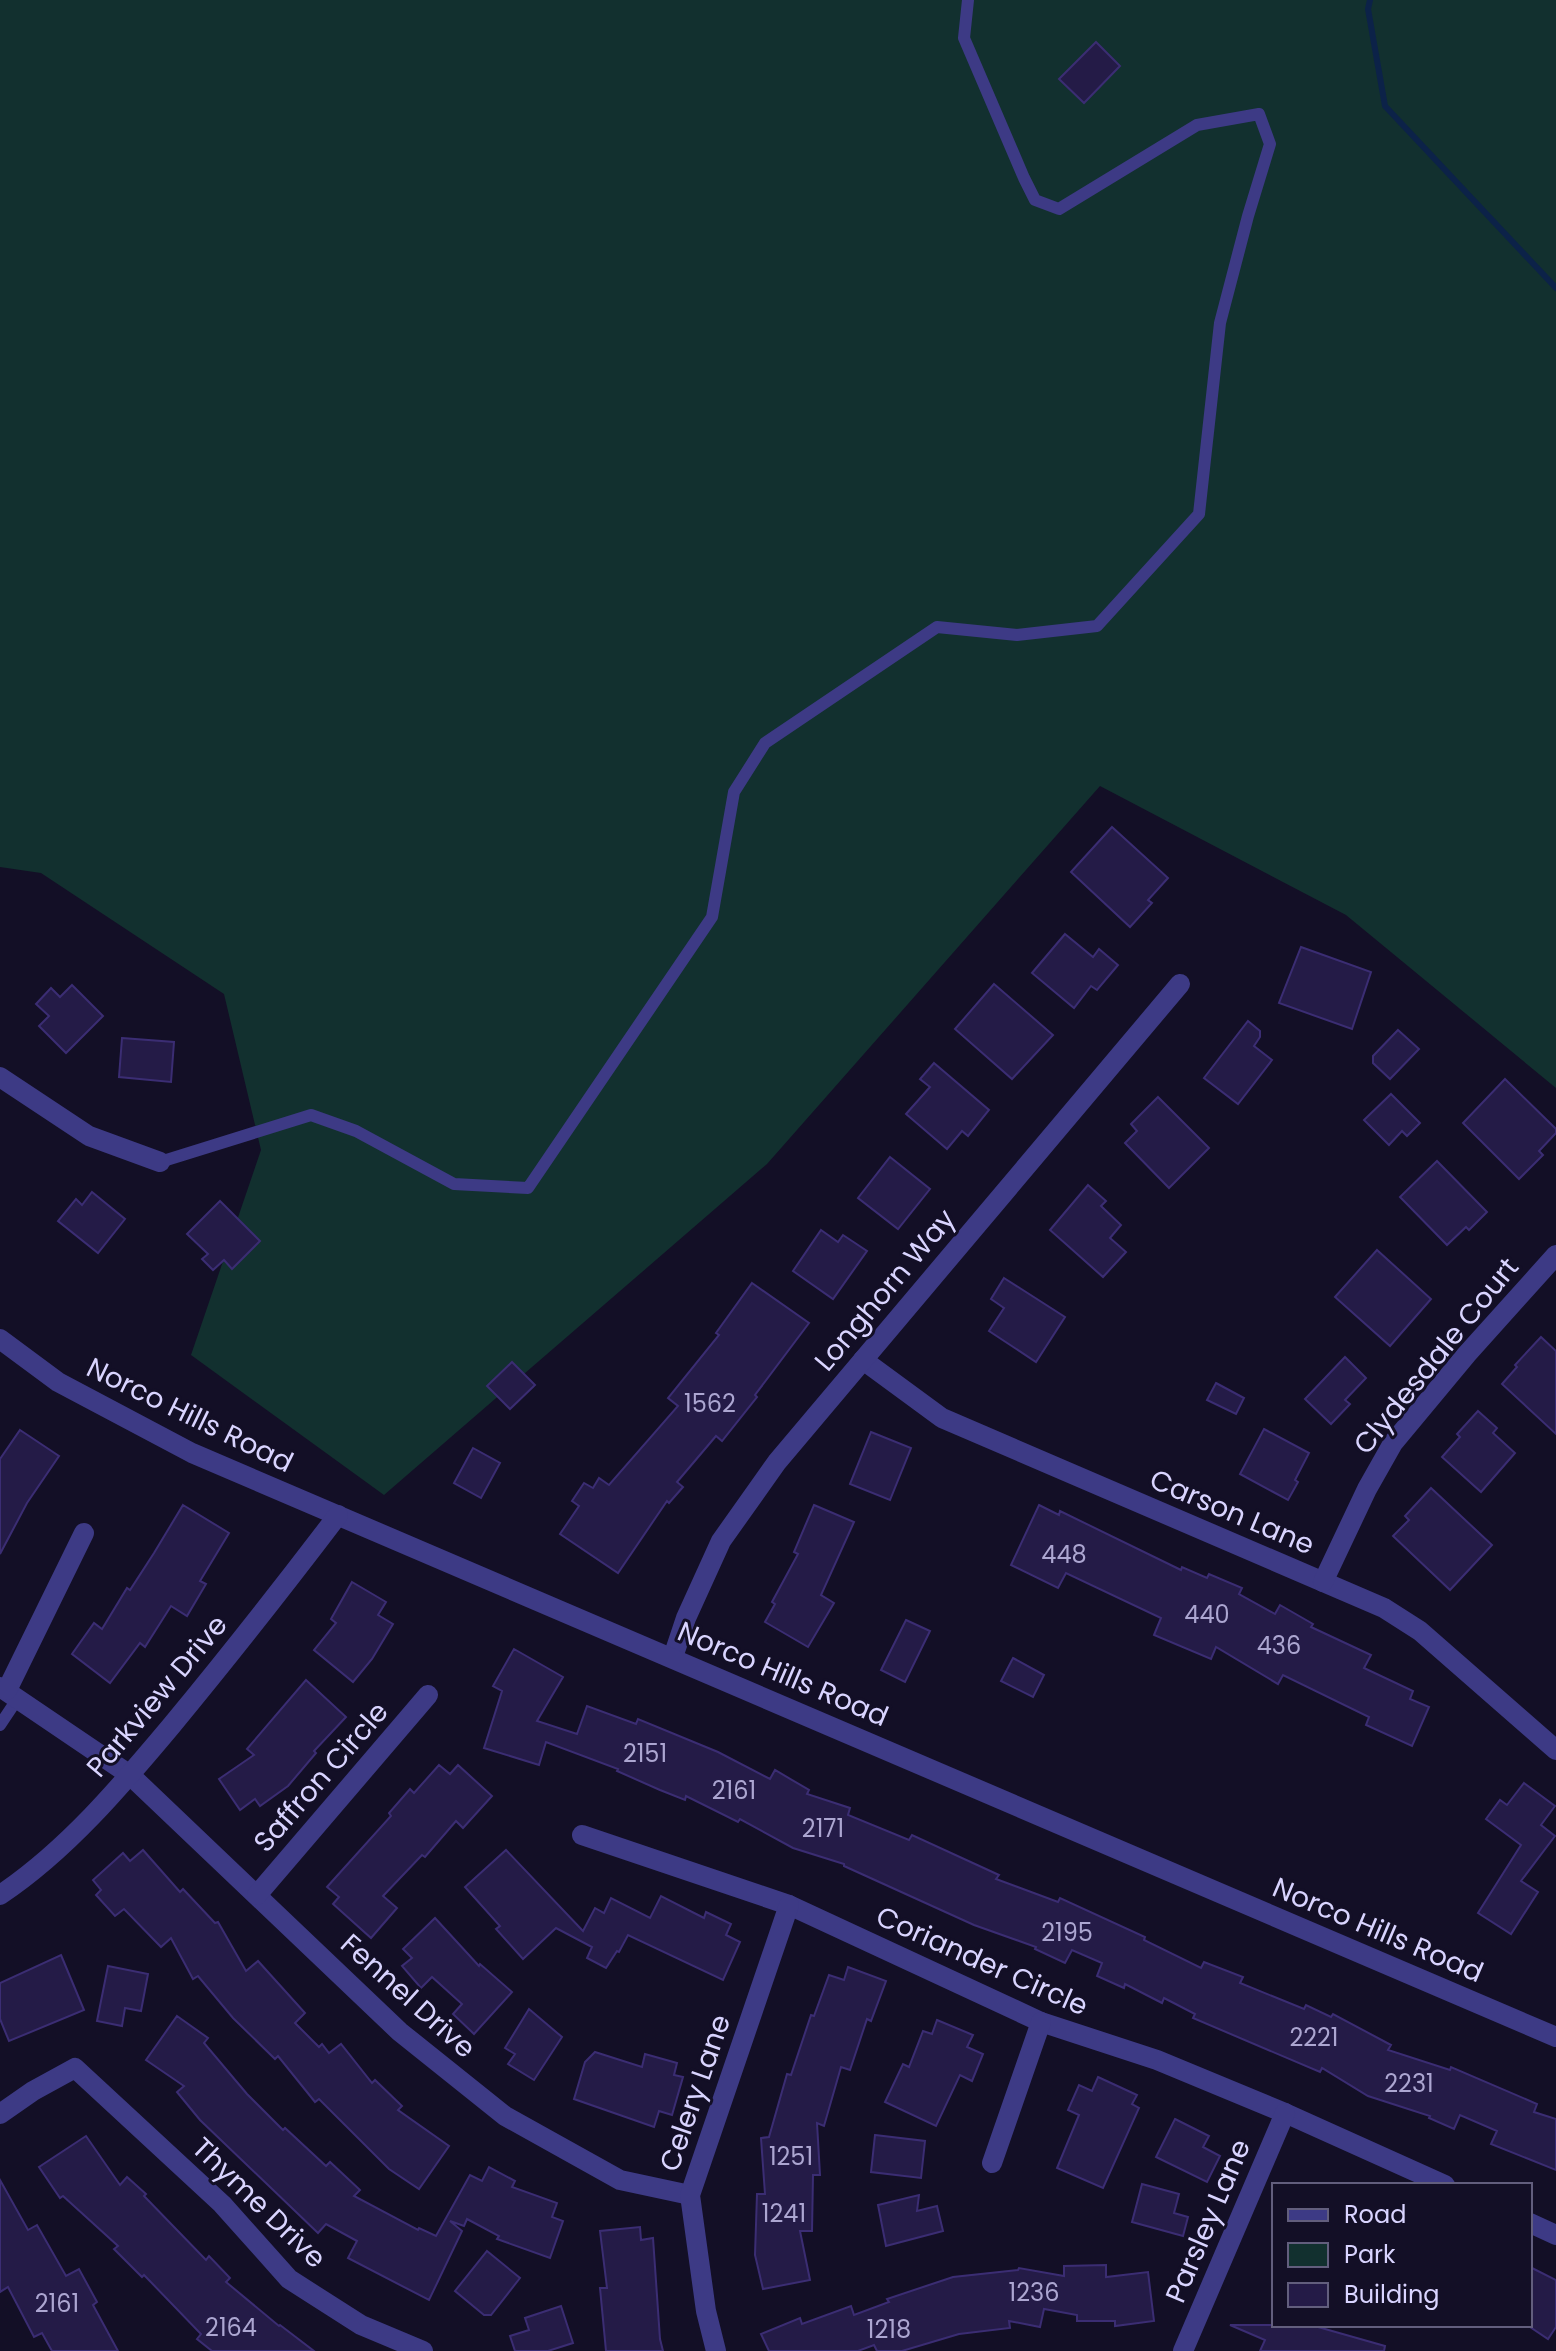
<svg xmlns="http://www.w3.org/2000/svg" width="1556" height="2351" font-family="Poppins,sans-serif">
	<rect width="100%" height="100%" fill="#130f26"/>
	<path fill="#12302f" d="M0,0H1556V1088L1346,915L1100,786L767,1164L384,1495L191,1355L261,1150L224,994L41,873L0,867Z"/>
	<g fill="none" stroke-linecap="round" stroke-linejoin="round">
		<path stroke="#0c2248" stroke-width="6" d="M1370,0L1368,9L1385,106L1556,288"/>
	</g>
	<g fill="#241b47" stroke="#3b2d73" stroke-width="2">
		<path d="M1096,42L1120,66L1084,103L1059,79Z"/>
		<path d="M1112,827L1168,878L1148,900L1152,903L1130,927L1071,872Z"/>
		<path d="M1065,934L1093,957L1099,949L1118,965L1097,990L1091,986L1074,1008L1032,973Z"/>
		<path d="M1301,947L1371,972L1352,1029L1279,1003Z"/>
		<path d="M994,984L1053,1035L1012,1079L955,1029Z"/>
		<path d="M72,985L103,1016L66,1053L39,1026L49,1016L36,1004L51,988L60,997Z"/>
		<path d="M1248,1021L1260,1031V1037L1254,1046L1272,1060L1238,1104L1204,1078Z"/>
		<path d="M1398,1030L1419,1049L1390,1079L1373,1063V1056Z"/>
		<path d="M122,1038L174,1042L171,1082L119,1077Z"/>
		<path d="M934,1063L989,1110L968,1136L962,1131L947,1149L906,1114L930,1087L920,1079Z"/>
		<path d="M1505,1079L1556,1129V1133L1539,1151L1543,1155L1519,1179L1463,1123Z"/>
		<path d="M1391,1094L1420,1123L1407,1136L1402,1131L1389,1145L1364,1120Z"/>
		<path d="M1158,1097L1209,1148L1169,1188L1125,1143L1137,1131L1131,1124Z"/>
		<path d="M890,1157L930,1189L898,1229L858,1198Z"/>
		<path d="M1437,1161L1487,1212L1469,1230L1466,1227L1447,1245L1400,1197Z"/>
		<path d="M1088,1185L1106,1201L1101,1206L1121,1225L1110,1238L1126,1252L1103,1277L1050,1230Z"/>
		<path d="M92,1192L125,1219L98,1253L58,1221L76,1199L82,1205Z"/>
		<path d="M220,1201L260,1241L232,1269L224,1260L213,1270L202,1259L208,1254L187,1234Z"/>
		<path d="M821,1230L838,1242L843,1235L867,1251L833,1299L793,1271Z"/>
		<path d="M1377,1250L1431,1299L1390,1346L1335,1297Z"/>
		<path d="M1004,1278L1065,1317L1036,1362L989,1331L1004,1308L991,1299Z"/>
		<path d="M752,1283L809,1323L755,1395L757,1397L722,1441L716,1436L677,1482L683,1487L669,1503L667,1501L618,1573L560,1534L579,1506L572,1501L584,1483L593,1488L599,1478L609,1485L678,1406L668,1398L719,1335L716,1333Z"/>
		<path d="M1541,1337L1556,1351V1434L1502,1384L1517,1367L1515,1365Z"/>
		<path d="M1345,1357L1366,1378L1345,1400L1350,1404L1331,1424L1305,1399Z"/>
		<path d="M512,1362L535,1385L510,1409L487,1386Z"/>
		<path d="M1216,1383L1244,1398L1236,1414L1207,1400Z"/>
		<path d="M1478,1411L1497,1428L1493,1433L1515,1453L1481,1492L1442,1457L1460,1437L1457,1434Z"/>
		<path d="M1264,1429L1309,1453L1295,1480L1298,1482L1288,1500L1240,1474Z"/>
		<path d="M20,1430L59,1456L27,1503L0,1554V1459Z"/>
		<path d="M871,1432L911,1448L890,1500L850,1484Z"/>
		<path d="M473,1448L500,1463L481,1498L454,1483Z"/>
		<path d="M1431,1488L1492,1545L1450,1590L1393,1536L1409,1520L1405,1516Z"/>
		<path d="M183,1505L229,1533L200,1581L206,1584L187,1616L171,1606L145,1647L140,1643L110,1683L72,1654L94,1623L102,1629L127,1588L130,1590L154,1553Z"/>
		<path d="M814,1505L854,1522L821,1595L834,1603L808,1647L765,1622L775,1604L772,1602L798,1554L794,1552Z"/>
		<path d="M1039,1505L1059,1515L1060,1511L1181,1570L1182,1567L1207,1578L1209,1574L1242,1588L1239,1594L1275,1614L1280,1605L1313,1624L1311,1627L1371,1655L1364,1668L1413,1691L1410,1699L1429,1707L1412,1746L1366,1725L1369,1717L1283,1675L1278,1684L1216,1647L1211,1659L1154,1635L1161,1618L1066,1573L1058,1588L1011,1565Z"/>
		<path d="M352,1582L386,1602L378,1615L393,1624L372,1659L353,1682L314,1650L336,1623L331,1619Z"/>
		<path d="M906,1620L930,1631L905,1682L881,1670Z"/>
		<path d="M514,1649L563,1677L537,1721L577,1734L587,1706L636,1724L638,1719L718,1752L770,1779L775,1770L809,1790L807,1794L850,1808L848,1815L909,1840L912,1835L999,1875L996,1879L1058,1902L1060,1898L1145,1937L1144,1940L1201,1968L1204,1962L1243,1977L1240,1983L1304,2009L1306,2005L1331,2017L1333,2014L1391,2045L1388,2050L1450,2070L1451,2067L1537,2104L1534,2112L1556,2119V2170L1491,2144L1497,2131L1460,2115L1454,2129L1429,2118L1430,2116L1368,2096L1322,2068L1320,2072L1193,2018L1195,2014L1164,1998L1162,2003L1125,1984L1124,1988L1097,1976L1102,1963L1072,1950L1065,1963L1035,1949L1036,1947L974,1925L844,1866V1864L793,1848L740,1819L738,1822L686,1796L685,1800L660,1790L617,1771L618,1769L546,1742L539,1765L484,1748L502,1691L493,1686Z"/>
		<path d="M1013,1658L1044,1675L1033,1697L1001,1681Z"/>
		<path d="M306,1680L346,1717L314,1751L316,1753L288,1786L260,1806L255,1799L240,1810L219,1779L254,1755L247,1749Z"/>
		<path d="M439,1765L450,1774L458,1765L492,1796L463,1828L456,1821L425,1857L422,1855L383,1896L397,1908L371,1938L333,1904L339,1897L327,1887L391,1816L389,1813L410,1789L414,1793Z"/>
		<path d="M1524,1783L1555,1806L1541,1825L1555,1836L1521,1881L1538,1892L1511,1934L1478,1913L1521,1845L1486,1819L1500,1800L1507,1805Z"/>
		<path d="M143,1850L180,1892L183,1889L215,1923L218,1922L246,1971L258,1961L305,2013L295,2023L319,2047L322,2044L329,2053L341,2044L372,2083L375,2080L402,2106L398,2110L449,2146L419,2189L389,2169L319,2099L315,2102L278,2056L275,2059L233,2018L198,1976L193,1979L171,1938L161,1947L124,1909L115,1916L96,1895L101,1890L93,1880L123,1853L130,1861Z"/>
		<path d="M506,1850L583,1931L595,1908L604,1913L611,1898L650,1918L661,1896L704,1918L706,1912L731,1924L726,1935L740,1942L723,1980L628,1935L619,1952L617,1951L606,1968L587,1958L592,1947L556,1928L523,1959L496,1929L500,1926L465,1887Z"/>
		<path d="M435,1918L479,1966L480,1964L512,1992L474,2034L453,2014L462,2004L432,1977L421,1988L402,1966L412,1958L403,1949Z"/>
		<path d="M61,1955L84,2010L9,2041L0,2019V1983Z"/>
		<path d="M108,1966L148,1974L141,2011L125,2008L122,2026L97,2021Z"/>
		<path d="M848,1967L886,1981L871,2021L867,2019L850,2070L841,2067L824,2126L817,2123L820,2175H813L812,2231H800L810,2280L763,2289L755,2255L757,2194H765L761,2138L769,2137L787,2074L791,2075L811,2015L814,2016L829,1975L844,1980Z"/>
		<path d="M529,2009L562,2037L534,2080L508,2064L515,2054L505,2048Z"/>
		<path d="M177,2016L208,2038L204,2043L247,2094L283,2130L285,2128L326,2166L330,2162L360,2190L354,2196L418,2230L419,2228L436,2236L470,2175L482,2181L489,2167L515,2181L512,2187L557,2203L552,2217L563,2221L550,2258L497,2239L499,2236L467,2219L464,2226L450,2221L462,2231L429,2300L348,2258L357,2241L326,2224L318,2233L200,2120L177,2092L184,2086L146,2060Z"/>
		<path d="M937,2020L973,2035L967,2047L983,2054L972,2081L960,2075L936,2126L885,2102L903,2064L909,2067L923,2031L932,2034Z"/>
		<path d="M595,2052L642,2067L645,2054L677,2063L674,2075L683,2077L672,2115L659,2111L654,2127L574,2099L585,2062Z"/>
		<path d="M1098,2077L1137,2095L1132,2104L1139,2108L1103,2188L1057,2168L1079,2115L1068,2110L1079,2085L1092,2091Z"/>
		<path d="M1175,2119L1209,2136L1203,2147L1220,2156L1207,2182L1156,2157Z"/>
		<path d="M875,2135L925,2141L921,2178L871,2172Z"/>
		<path d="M86,2136L120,2185L127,2177L146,2194L144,2196L206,2260L209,2256L230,2278L226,2282L279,2326L280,2325L314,2351H212L197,2339L201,2334L144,2275L142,2277L114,2249L118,2246L63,2196L60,2198L39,2167Z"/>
		<path d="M0,2180L28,2230L37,2225L66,2276L79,2269L97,2302L93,2305L118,2351H52L42,2333L34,2337L8,2287L0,2292Z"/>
		<path d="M1142,2184L1179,2194L1174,2213L1188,2217L1183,2236L1132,2222Z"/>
		<path d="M919,2195L917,2211L937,2206L943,2231L886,2246L878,2205Z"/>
		<path d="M640,2227L641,2240L653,2238L660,2339L663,2351H606L600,2288H607L600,2231Z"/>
		<path d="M487,2251L520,2278L491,2315H484L455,2291Z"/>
		<path d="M1106,2265V2277L1148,2272L1154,2321L1115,2326V2321H1077V2315L1044,2309L1040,2327L1009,2321L1010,2328L959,2334L902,2351H877L874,2345L858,2351H769L761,2334L800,2318L802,2324L851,2306L854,2315L889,2302L887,2299L953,2277L1018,2270L1019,2268L1064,2276V2266Z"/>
		<path d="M1530,2267L1556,2280V2327L1548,2339L1530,2327Z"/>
		<path d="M561,2306L573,2343L548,2351H515L510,2336L529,2330L525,2318Z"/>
		<path d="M1230,2325H1311L1385,2346L1384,2351H1260L1265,2340Z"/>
	</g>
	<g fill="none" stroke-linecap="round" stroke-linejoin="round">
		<g stroke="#3d3a85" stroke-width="12">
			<path d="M160,1162L311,1115L356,1131L454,1184L528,1188L712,917L734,792L765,743L937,627L1017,635L1097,626L1199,514L1220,323L1248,216L1270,144L1259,114L1197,125L1059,209L1035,200L1024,178L964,38L968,0"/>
			<path d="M0,1725L18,1698"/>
		</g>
		<g stroke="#3d3a85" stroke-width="20">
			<path d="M0,1077L89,1136L160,1162"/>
			<path d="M863,1360L942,1418L1384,1608L1420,1631L1556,1750"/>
			<path d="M1323,1582L1367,1489L1393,1443L1467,1354L1556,1255"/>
			<path d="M673,1657L686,1618L721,1541L777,1462L1180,984"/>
			<path d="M0,1687L130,1775L400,2032L505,2116L620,2180L690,2195"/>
			<path d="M7,1690L84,1533"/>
			<path d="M582,1835L789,1905L1041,2022L1157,2060L1285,2113L1445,2185"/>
			<path d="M257,1895L428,1695"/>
			<path d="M0,2114L33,2091L75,2068L222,2204L289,2279L361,2325L423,2351"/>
			<path d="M992,2163L1041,2022"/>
			<path d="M1530,2223L1556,2235"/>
			<path d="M716,2351L706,2311L690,2195L789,1905"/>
			<path d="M1183,2351L1285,2113"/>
		</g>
		<g stroke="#3d3a85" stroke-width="20">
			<path d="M0,1339L58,1382L192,1453L1556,2037"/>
			<path d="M0,1895C66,1851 121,1786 172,1725C229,1656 284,1586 338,1515"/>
		</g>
	</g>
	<g text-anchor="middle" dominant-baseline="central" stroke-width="6" stroke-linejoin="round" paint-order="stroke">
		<g font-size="24" fill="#aca6d1">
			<text x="710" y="1403">1562</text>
			<text x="1064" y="1554">448</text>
			<text x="1207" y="1614">440</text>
			<text x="1279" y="1645">436</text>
			<text x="645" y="1753">2151</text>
			<text x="734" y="1790">2161</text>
			<text x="823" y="1828">2171</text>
			<text x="1067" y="1932">2195</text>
			<text x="1314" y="2037">2221</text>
			<text x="1409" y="2083">2231</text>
			<text x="791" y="2156">1251</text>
			<text x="784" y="2213">1241</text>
			<text x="1034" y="2292">1236</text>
			<text x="57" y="2303">2161</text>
			<text x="231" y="2327">2164</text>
			<text x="889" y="2329">1218</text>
		</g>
		<g font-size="28" fill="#d9d4ff" stroke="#130f26">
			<text transform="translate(885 1290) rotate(-50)">Longhorn Way</text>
			<text transform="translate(1436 1356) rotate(-51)">Clydesdale Court</text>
			<text transform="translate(190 1415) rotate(26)">Norco Hills Road</text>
			<text transform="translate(1232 1512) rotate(23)">Carson Lane</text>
			<text transform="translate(783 1674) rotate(23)">Norco Hills Road</text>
			<text transform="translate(157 1696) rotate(-50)">Parkview Drive</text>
			<text transform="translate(321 1777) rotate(-49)">Saffron Circle</text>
			<text transform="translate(1378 1930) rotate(23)">Norco Hills Road</text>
			<text transform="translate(982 1961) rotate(24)">Coriander Circle</text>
			<text transform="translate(408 1996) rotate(42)">Fennel Drive</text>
			<text transform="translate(695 2093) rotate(-71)">Celery Lane</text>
			<text transform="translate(259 2203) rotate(44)">Thyme Drive</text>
			<text transform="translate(1208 2221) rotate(-67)">Parsley Lane</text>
		</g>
	</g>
	<rect x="1272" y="2183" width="260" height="144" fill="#130f26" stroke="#625e7d" stroke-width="2"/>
	<rect x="1288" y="2209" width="40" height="12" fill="#3d3a85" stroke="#625e7d" stroke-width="2"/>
	<text x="1344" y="2223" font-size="24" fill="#d9d4ff">Road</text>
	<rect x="1288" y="2243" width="40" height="24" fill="#12302f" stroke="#625e7d" stroke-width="2"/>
	<text x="1344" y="2263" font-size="24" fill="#d9d4ff">Park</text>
	<rect x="1288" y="2283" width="40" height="24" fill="#241b47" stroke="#625e7d" stroke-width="2"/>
	<text x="1344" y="2303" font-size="24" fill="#d9d4ff">Building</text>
</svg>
